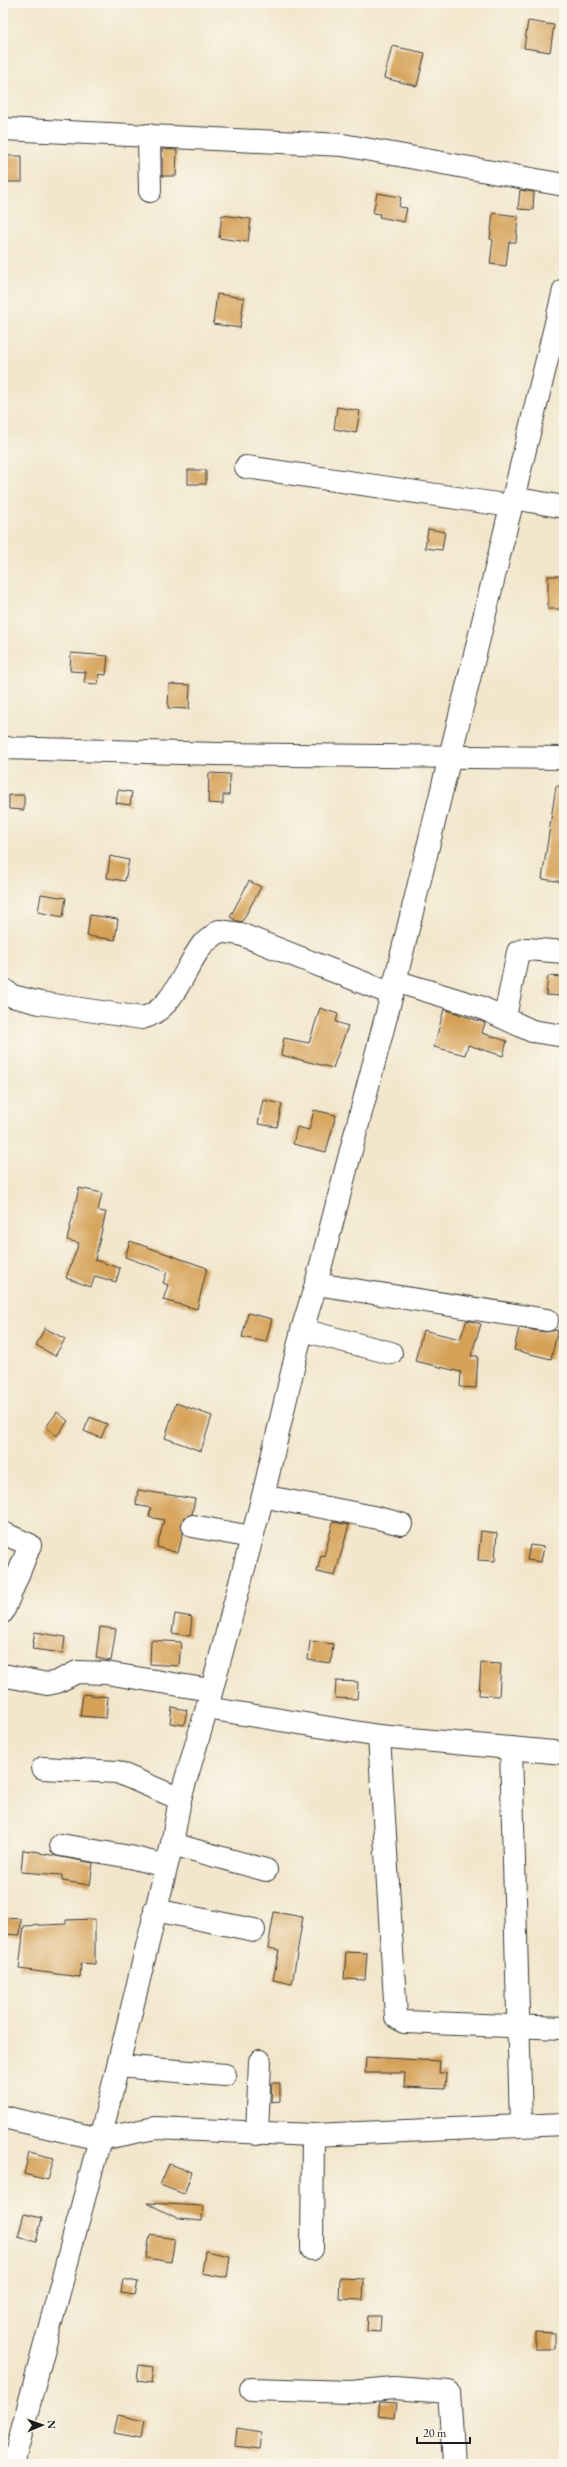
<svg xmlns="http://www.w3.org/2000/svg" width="567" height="2467" font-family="'EB Garamond',serif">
	<rect width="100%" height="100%" fill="#fbf7ec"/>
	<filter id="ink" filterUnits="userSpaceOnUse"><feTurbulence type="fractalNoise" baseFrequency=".025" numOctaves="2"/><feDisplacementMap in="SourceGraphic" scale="8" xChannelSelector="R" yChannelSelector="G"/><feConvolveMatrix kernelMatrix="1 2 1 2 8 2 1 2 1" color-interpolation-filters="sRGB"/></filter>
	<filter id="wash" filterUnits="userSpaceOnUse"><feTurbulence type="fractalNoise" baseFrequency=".012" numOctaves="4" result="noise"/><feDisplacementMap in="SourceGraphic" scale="16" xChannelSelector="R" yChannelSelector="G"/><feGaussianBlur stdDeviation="0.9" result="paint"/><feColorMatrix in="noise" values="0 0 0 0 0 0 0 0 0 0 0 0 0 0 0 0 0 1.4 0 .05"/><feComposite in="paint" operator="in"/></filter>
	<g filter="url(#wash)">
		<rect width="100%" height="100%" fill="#f2e6cc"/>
		<g id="blocks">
			<g fill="#d5a157">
				<path d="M528,21L554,25L550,52L524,48Z"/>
				<path d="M392,46L425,53L417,86L384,78Z"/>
				<path d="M162,149L177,150L176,176H162Z"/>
				<rect x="4" y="156" width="18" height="26"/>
				<path d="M520,190L534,192L533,210L518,209Z"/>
				<path d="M377,193L401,197L399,207L407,208L404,222L379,217L380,214L373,213Z"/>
				<path d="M493,213L518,216L516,242H509L506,266L490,264L493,240L490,239Z"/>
				<path d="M222,215L251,219L248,242L219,238Z"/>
				<path d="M217,294L244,298L240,328L213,324Z"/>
				<path d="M337,407L360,411L356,433L334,429Z"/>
				<rect x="188" y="470" width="18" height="14"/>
				<path d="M428,529L445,532L442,550L425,548Z"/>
				<rect x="548" y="576" width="16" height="33"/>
				<path d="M71,653L108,656L106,675L99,674L98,684L84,683L86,672L70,671Z"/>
				<path d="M169,684L190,685L189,709L168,708Z"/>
				<path d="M209,773L230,774L229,795H223V804L208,803Z"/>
				<path d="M556,786L564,787V882L542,879Z"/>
				<path d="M118,790L132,792L130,805L116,803Z"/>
				<path d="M9,795H24V810L9,809Z"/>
				<path d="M110,856L129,860L125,881L107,878Z"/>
				<path d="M249,881L261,887L242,922L237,921L230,917Z"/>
				<path d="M41,894L66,898L63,917L38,912Z"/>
				<path d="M90,915L118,919L115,940L87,936Z"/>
				<path d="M548,976L564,977V996L546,995Z"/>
				<path d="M320,1008L338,1014L336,1022L348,1026L333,1068L281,1055L284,1038L309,1043Z"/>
				<path d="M444,1009L485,1023L482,1033L507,1041L503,1056L468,1045L465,1055L434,1047Z"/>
				<path d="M263,1100L282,1104L277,1127L258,1124Z"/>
				<path d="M314,1110L336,1115L326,1152L293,1144L297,1127L309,1130Z"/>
				<path d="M79,1188L102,1193L98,1211L106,1212L95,1260L120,1268L116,1282L95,1276L91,1287L66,1278L79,1243L67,1240Z"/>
				<path d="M130,1241L207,1268L197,1309L163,1300L168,1285L163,1283L167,1272L125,1257Z"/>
				<path d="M248,1313L272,1319L266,1342L242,1337Z"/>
				<path d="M467,1320L481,1324L471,1356H478L476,1388L460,1387L461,1372L415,1361L423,1330L460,1339Z"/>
				<path d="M45,1328L65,1339L55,1356L36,1345Z"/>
				<path d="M519,1328L545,1332L558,1330L551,1359L514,1350Z"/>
				<path d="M176,1403L212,1416L201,1451L165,1438Z"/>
				<path d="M57,1412L68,1421L57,1436L46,1427Z"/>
				<path d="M90,1417L107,1424L101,1438L84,1431Z"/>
				<path d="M138,1490L195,1499L192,1514L184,1518L181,1523L183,1533L178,1553L157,1547L164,1520L149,1517L151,1508L136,1505Z"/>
				<path d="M333,1522L349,1525L335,1576L317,1572L321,1555L324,1556Z"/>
				<path d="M481,1531L497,1533L495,1561L478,1560Z"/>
				<path d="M530,1545L544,1547L541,1562L527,1560Z"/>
				<path d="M175,1614L192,1617L190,1636L172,1633Z"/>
				<path d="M100,1627L116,1629L111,1661L96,1658Z"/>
				<path d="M35,1632L65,1637L63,1653L32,1649Z"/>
				<path d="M151,1640L181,1642L179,1666L150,1664Z"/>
				<path d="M310,1641L333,1644L331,1663L308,1660Z"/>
				<path d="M481,1663L501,1664L499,1696L479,1695Z"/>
				<path d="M336,1681L358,1682L357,1699L335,1698Z"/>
				<path d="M83,1694L108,1697L106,1718L80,1716Z"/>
				<path d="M172,1707L187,1710L184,1725L170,1723Z"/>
				<path d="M23,1850L40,1852V1853L93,1863L90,1885L62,1881V1875L21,1872Z"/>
				<path d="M274,1912L303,1917L292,1984L273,1980L279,1950L268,1948Z"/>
				<path d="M4,1918L21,1919L20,1935L3,1934Z"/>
				<path d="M95,1919V1964L81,1963L80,1977L19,1969L24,1926L66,1924V1920Z"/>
				<path d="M346,1952L367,1953L365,1980L344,1979Z"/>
				<path d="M366,2057L440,2061L439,2073H446L445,2089L404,2087L405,2073H365Z"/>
				<path d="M272,2083H280V2101L271,2102Z"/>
				<path d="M29,2152L54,2158L48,2180L24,2174Z"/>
				<path d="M169,2164L192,2172L184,2194L160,2185Z"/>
				<path d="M147,2203L203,2206L202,2221L179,2219Z"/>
				<path d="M24,2214L42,2218L36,2242L18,2237Z"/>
				<path d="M150,2235L175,2239L171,2262L146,2258Z"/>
				<path d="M205,2251L230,2256L227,2278L202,2273Z"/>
				<path d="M340,2278L364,2279L363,2300L339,2299Z"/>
				<path d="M123,2279L138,2282L135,2295L121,2293Z"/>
				<path d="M368,2316H381L380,2332L367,2331Z"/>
				<path d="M535,2332L555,2333V2349H535Z"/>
				<path d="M139,2365L154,2367L152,2383L137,2381Z"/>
				<path d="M380,2402L396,2403L394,2418L378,2416Z"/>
				<path d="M118,2415L144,2421L141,2438L114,2433Z"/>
				<path d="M237,2428L261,2432L259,2449L235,2446Z"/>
			</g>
		</g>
	</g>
	<g filter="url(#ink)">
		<use href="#blocks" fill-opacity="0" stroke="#3c3a36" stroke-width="1"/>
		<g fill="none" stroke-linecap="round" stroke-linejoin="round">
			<defs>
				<g id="minor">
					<path d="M3,129L343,145L564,185"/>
					<path d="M149,135L150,191"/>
					<path d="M246,467L511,506"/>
					<path d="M513,498L564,507"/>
					<path d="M3,748L216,754L564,758"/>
					<path d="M395,981L480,1007L532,1031L564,1036"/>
					<path d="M3,989L12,996L40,1003L142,1018C173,1011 184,969 202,945C207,940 214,936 219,931L240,934L392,994"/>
					<path d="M505,1017L518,952L527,949L564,952"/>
					<path d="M316,1284L547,1320"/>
					<path d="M302,1330L391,1353"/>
					<path d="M263,1496C309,1506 356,1511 401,1524"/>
					<path d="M193,1526L251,1537"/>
					<path d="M3,1533L30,1545L3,1612"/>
					<path d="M3,1675L47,1684L57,1682L77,1672L106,1673L210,1690"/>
					<path d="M207,1708L379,1736L564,1753"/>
					<path d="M379,1736L396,2017L404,2022L564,2028"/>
					<path d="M511,1748L521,2124"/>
					<path d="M43,1768L117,1772L180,1799"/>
					<path d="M172,1844L266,1870"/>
					<path d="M61,1845L130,1857L166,1866"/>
					<path d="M155,1910L254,1930"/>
					<path d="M118,2066L225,2075"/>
					<path d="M3,2117L100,2139L155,2128L313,2135L564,2124"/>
					<path d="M257,2134L260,2061"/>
					<path d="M312,2249L313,2135"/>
					<path d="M251,2389L351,2392L394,2388L449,2392L454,2464"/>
					<path d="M13,2464L100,2139L172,1844L180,1799L207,1708L263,1496L302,1330L316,1284L392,994L564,290"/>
				</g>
			</defs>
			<use href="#minor" stroke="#3c3a36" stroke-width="24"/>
			<use href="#minor" stroke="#fff" stroke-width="22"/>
		</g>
	</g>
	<rect width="567" height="2467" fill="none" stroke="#fbf7ec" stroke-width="16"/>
	<g transform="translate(42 2425) rotate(88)" stroke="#fbf7ec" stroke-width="3" paint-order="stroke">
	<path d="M0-3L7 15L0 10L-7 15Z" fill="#1c1c1c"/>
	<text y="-6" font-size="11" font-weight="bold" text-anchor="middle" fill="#1c1c1c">N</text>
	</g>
	<path d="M417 2437v6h53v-6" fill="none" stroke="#1c1c1c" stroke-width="2"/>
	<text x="423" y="2437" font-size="12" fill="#1c1c1c" stroke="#fbf7ec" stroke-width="3" paint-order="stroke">20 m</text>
</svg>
